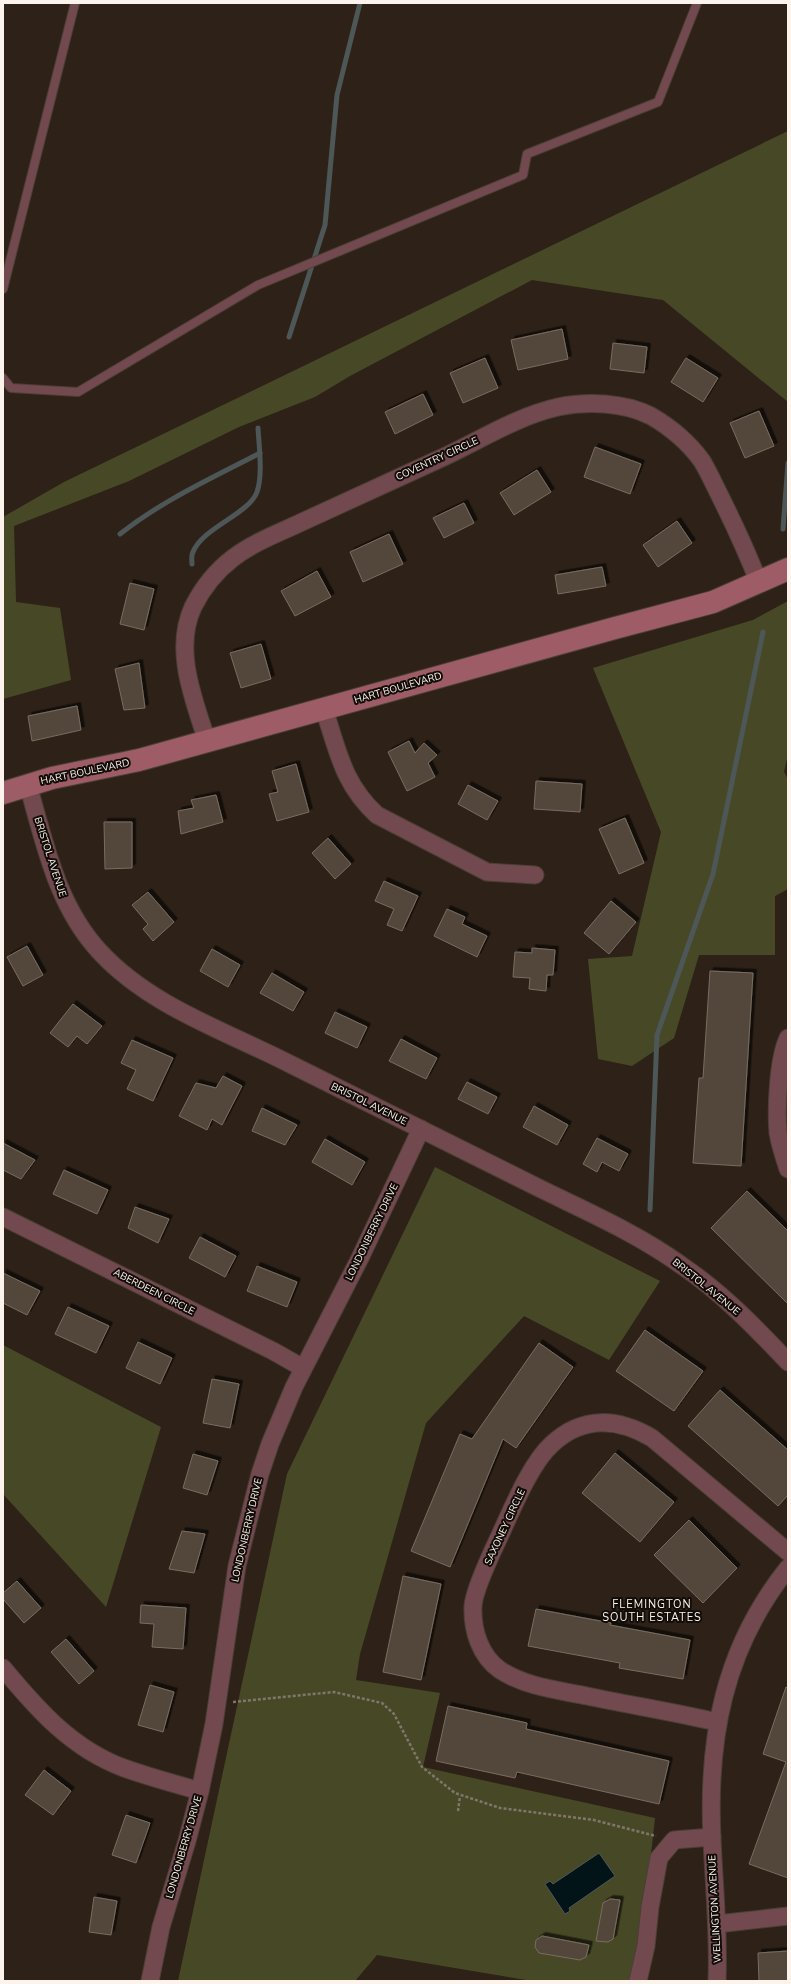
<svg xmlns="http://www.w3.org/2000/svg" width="791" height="1984" font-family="'Nunito Sans',sans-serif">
	<defs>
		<filter id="shadow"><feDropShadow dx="3.5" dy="-3.5" stdDeviation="0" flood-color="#0009"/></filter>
	</defs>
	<rect width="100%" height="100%" fill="#2e2218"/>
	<g fill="#474926">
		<path d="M788,131V402L663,300L532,280L350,376L315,397L239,427L129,481L14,526L16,602L60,608L71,680L3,699V517L64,482Z"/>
		<path d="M788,601V754L784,772L788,779V889L775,896V955H699L674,1038L632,1066L598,1059L588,959L632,956L661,832L593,668L753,620Z"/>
		<path d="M435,1167L660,1281L609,1360L524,1316L426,1423L360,1654L356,1680L440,1693L423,1767L655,1818L637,1981H532L377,1955L355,1981H178L287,1474Z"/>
		<path d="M3,1345L161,1427L106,1607L3,1494Z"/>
	</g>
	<path fill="#021417" stroke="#4d5757" d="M599,1853L615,1876L569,1908L570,1911L565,1914L545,1884L550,1881L553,1884Z"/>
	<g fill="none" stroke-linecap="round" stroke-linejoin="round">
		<g stroke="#4d5757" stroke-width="5">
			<path d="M289,337L325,225L337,95L360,3"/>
			<path d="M783,529L788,463"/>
			<path d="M120,534C163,500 212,478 260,453"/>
			<path d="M192,564C192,561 191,555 193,552C202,528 249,514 257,492C263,475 259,446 258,428"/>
			<path d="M650,1210L657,1035L713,874L763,632"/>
		</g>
	</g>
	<g fill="#53463b" stroke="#7a6c60" filter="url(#shadow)">
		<path d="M562,329L568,359L518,370L511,340Z"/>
		<path d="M613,343L647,347L644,373L610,369Z"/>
		<path d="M485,358L498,388L463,403L450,373Z"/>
		<path d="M686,358L718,378L703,402L671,382Z"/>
		<path d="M423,394L433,415L395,434L385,412Z"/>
		<path d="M759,411L774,446L745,458L730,423Z"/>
		<path d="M595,447L641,464L630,494L584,477Z"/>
		<path d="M537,470L551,492L514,515L500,493Z"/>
		<path d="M464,503L474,523L444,538L433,518Z"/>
		<path d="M677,521L692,543L658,567L643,545Z"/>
		<path d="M389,534L403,564L363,582L350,552Z"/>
		<path d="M602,567L606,586L558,594L555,575Z"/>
		<path d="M317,571L331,597L295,616L281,591Z"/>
		<path d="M130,583L154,589L144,630L120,624Z"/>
		<path d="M261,644L271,679L241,688L230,653Z"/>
		<path d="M139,663L145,708L124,710L115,669Z"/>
		<path d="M77,706L81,730L32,741L28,716Z"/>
		<path d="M409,741L415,753L424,743L437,755L428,763L435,777L407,791L388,752Z"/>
		<path d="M296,764L309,812L277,821L269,794L278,792L272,771Z"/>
		<path d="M536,781L582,784L580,812L534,809Z"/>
		<path d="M468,785L498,801L487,820L458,804Z"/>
		<path d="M216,795L223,822L181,834L178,811L194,808L191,800Z"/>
		<path d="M625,818L644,863L619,874L599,829Z"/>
		<path d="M104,822H132V868L105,869Z"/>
		<path d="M328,838L351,864L335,879L312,853Z"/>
		<path d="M384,881L418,896L402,931L387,925L394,909L375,901Z"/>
		<path d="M148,892L174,922L153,941L143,929L148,924L132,905Z"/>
		<path d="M611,901L636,922L609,954L584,933Z"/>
		<path d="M447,909L465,917L462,924L487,936L477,957L434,936Z"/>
		<path d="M27,946L43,975L23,986L7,957Z"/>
		<path d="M532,948L555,950L553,975H547L546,991L529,989L530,978L513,977L515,952L532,953Z"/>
		<path d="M212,949L240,965L228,987L200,971Z"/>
		<path d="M710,971L753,973L741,1166L693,1163L699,1078H703Z"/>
		<path d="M272,973L304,992L293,1011L260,993Z"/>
		<path d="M73,1004L102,1026L87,1044L77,1036L68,1047L50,1033Z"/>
		<path d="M335,1012L367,1027L357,1048L325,1033Z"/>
		<path d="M401,1039L437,1058L426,1079L389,1061Z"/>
		<path d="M132,1040L173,1058L153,1101L127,1089L136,1070L121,1063Z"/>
		<path d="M223,1076L242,1086L222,1125L212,1119L207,1130L179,1116L196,1083L216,1088Z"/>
		<path d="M467,1082L497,1097L488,1114L458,1099Z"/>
		<path d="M534,1106L568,1125L557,1145L523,1127Z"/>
		<path d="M262,1108L297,1125L285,1145L252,1131Z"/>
		<path d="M597,1138L628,1154L619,1171L602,1162L597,1172L583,1164Z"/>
		<path d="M325,1139L365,1162L352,1185L312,1162Z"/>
		<path d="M3,1143L35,1160L21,1179L3,1170Z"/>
		<path d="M64,1170L108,1190L97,1214L53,1194Z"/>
		<path d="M747,1191L788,1231V1304L711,1228Z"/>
		<path d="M135,1207L169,1219L158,1243L128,1228Z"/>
		<path d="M200,1237L236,1256L225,1277L189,1258Z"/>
		<path d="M257,1266L297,1282L287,1307L247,1291Z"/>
		<path d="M3,1273L40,1291L27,1315L3,1303Z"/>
		<path d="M68,1307L109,1326L96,1353L55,1334Z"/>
		<path d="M645,1330L703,1371L674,1411L616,1371Z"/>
		<path d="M138,1342L172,1358L160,1384L126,1368Z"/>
		<path d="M539,1343L573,1367L516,1448L503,1439L450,1567L411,1551L460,1434L472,1439Z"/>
		<path d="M212,1379L239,1384L230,1428L203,1423Z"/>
		<path d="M720,1390L788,1450V1495L778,1506L688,1426Z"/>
		<path d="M615,1453L674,1502L640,1542L582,1493Z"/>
		<path d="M193,1454L218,1461L207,1495L183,1488Z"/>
		<path d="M689,1520L737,1568L703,1603L654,1555Z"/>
		<path d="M182,1531L205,1534L194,1573L169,1569Z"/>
		<path d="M403,1576L441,1584L421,1680L383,1672Z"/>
		<path d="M17,1581L41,1608L24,1623L3,1599V1593Z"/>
		<path d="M141,1605L186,1608L183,1649L152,1647L154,1624L140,1623Z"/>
		<path d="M536,1609L611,1623L610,1625L690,1640L683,1679L619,1668L620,1663L528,1646Z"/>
		<path d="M66,1639L94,1671L79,1684L51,1652Z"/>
		<path d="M150,1685L174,1692L163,1732L138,1725Z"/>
		<path d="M786,1687L788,1688V1878L749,1864L786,1762L763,1754Z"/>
		<path d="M448,1706L527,1723L526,1729L669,1761L659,1804L517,1772L515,1778L436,1761Z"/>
		<path d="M44,1770L71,1791L53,1815L25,1795Z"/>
		<path d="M126,1815L150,1823L136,1863L112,1855Z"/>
		<path d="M94,1897L117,1901L111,1935L89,1932Z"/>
		<path d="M610,1899L620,1900L613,1939L608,1942L596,1941L603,1903Z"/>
		<path d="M542,1936L589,1945L586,1957L580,1960L539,1953L535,1947L536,1940Z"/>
		<path d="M788,1951V1981H759L758,1953Z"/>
	</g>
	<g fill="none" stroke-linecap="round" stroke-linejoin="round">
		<defs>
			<g id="lane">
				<path d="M3,289L75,3"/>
				<path d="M3,378L11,388L78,392L258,285L523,175L527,154L658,102L697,3"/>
			</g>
			<g id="street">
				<path d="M324,709C338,751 343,784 377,815L487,872L535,875"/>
				<path d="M207,741C194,700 173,650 193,607C203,587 216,571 233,558C254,542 279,533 302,522C347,501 391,481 435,461C476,443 514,417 558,407C586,401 624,402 651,416C670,427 689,443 702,461C708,471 713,482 718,492C733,522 747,552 759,583"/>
				<path d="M28,785C45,844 57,906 100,952C151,1007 226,1031 292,1065C375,1107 458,1147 541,1189C588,1212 638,1234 681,1265C721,1292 755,1327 788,1362"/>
				<path d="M788,1038C778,1059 776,1109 778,1133C780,1145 784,1157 788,1169"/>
				<path d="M3,1217L273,1351L303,1368"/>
				<path d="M3,1668C37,1709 72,1749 124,1768C149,1777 175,1784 200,1791"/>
				<path d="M717,1722C674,1712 630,1705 587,1696C558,1690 526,1687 500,1670C480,1656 472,1630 473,1606C474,1589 493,1550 501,1533C513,1507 531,1463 552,1444C583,1415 618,1418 652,1438L788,1552"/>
				<path d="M717,1924L788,1916"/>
				<path d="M150,1981L161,1927L187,1841L200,1791L214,1724L237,1566L260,1474L270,1444L294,1387L360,1258L421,1129"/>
				<path d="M638,1981L646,1946L650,1907L659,1858L674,1840L712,1837"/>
				<path d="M717,1981C719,1933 714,1886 712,1839C707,1738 724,1648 788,1568"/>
			</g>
			<path id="secondary" d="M3,793L52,778L139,760L615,628L713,602L788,569"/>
		</defs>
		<use href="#lane" stroke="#4b3f36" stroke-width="10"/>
		<use href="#street" stroke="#4b3f36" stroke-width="19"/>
		<use href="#secondary" stroke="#4b3f36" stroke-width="24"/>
		<g stroke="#80766d" stroke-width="2.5" stroke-dasharray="3 2" stroke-linecap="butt">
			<path d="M233,1702L334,1692L382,1703L394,1714L422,1767L455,1793L500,1808L594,1820L656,1836"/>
			<path d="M458,1811L460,1796"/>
		</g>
		<use href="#lane" stroke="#734950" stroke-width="8"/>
		<use href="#street" stroke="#734950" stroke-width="17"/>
		<use href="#secondary" stroke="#9e5c67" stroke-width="22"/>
	</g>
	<g text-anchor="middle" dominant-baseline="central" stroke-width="4" stroke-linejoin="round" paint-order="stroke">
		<g font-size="10" fill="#fbf3ec" stroke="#120c08">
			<text transform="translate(437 459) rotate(-25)">COVENTRY CIRCLE</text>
			<text transform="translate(398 688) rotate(-16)">HART BOULEVARD</text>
			<text transform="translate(85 772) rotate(-12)">HART BOULEVARD</text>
			<text transform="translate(50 857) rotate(72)">BRISTOL AVENUE</text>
			<text transform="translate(369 1104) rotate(26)">BRISTOL AVENUE</text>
			<text transform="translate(372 1232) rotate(-64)">LONDONBERRY DRIVE</text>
			<text transform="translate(706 1287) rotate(39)">BRISTOL AVENUE</text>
			<text transform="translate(154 1292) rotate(27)">ABERDEEN CIRCLE</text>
			<text transform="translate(505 1527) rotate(-65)">SAXONEY CIRCLE</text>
			<text transform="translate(247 1530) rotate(-77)">LONDONBERRY DRIVE</text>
			<text transform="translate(184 1847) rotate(-74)">LONDONBERRY DRIVE</text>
			<text transform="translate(715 1909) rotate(-93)">WELLINGTON AVENUE</text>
		</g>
		<g font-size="11" letter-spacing="1" fill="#fbf3ec" stroke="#120c08">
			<text x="652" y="1604">FLEMINGTON<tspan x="652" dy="13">SOUTH ESTATES</tspan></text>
		</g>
	</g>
	<rect width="791" height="1984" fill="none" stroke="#fbf3ec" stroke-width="8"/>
</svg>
